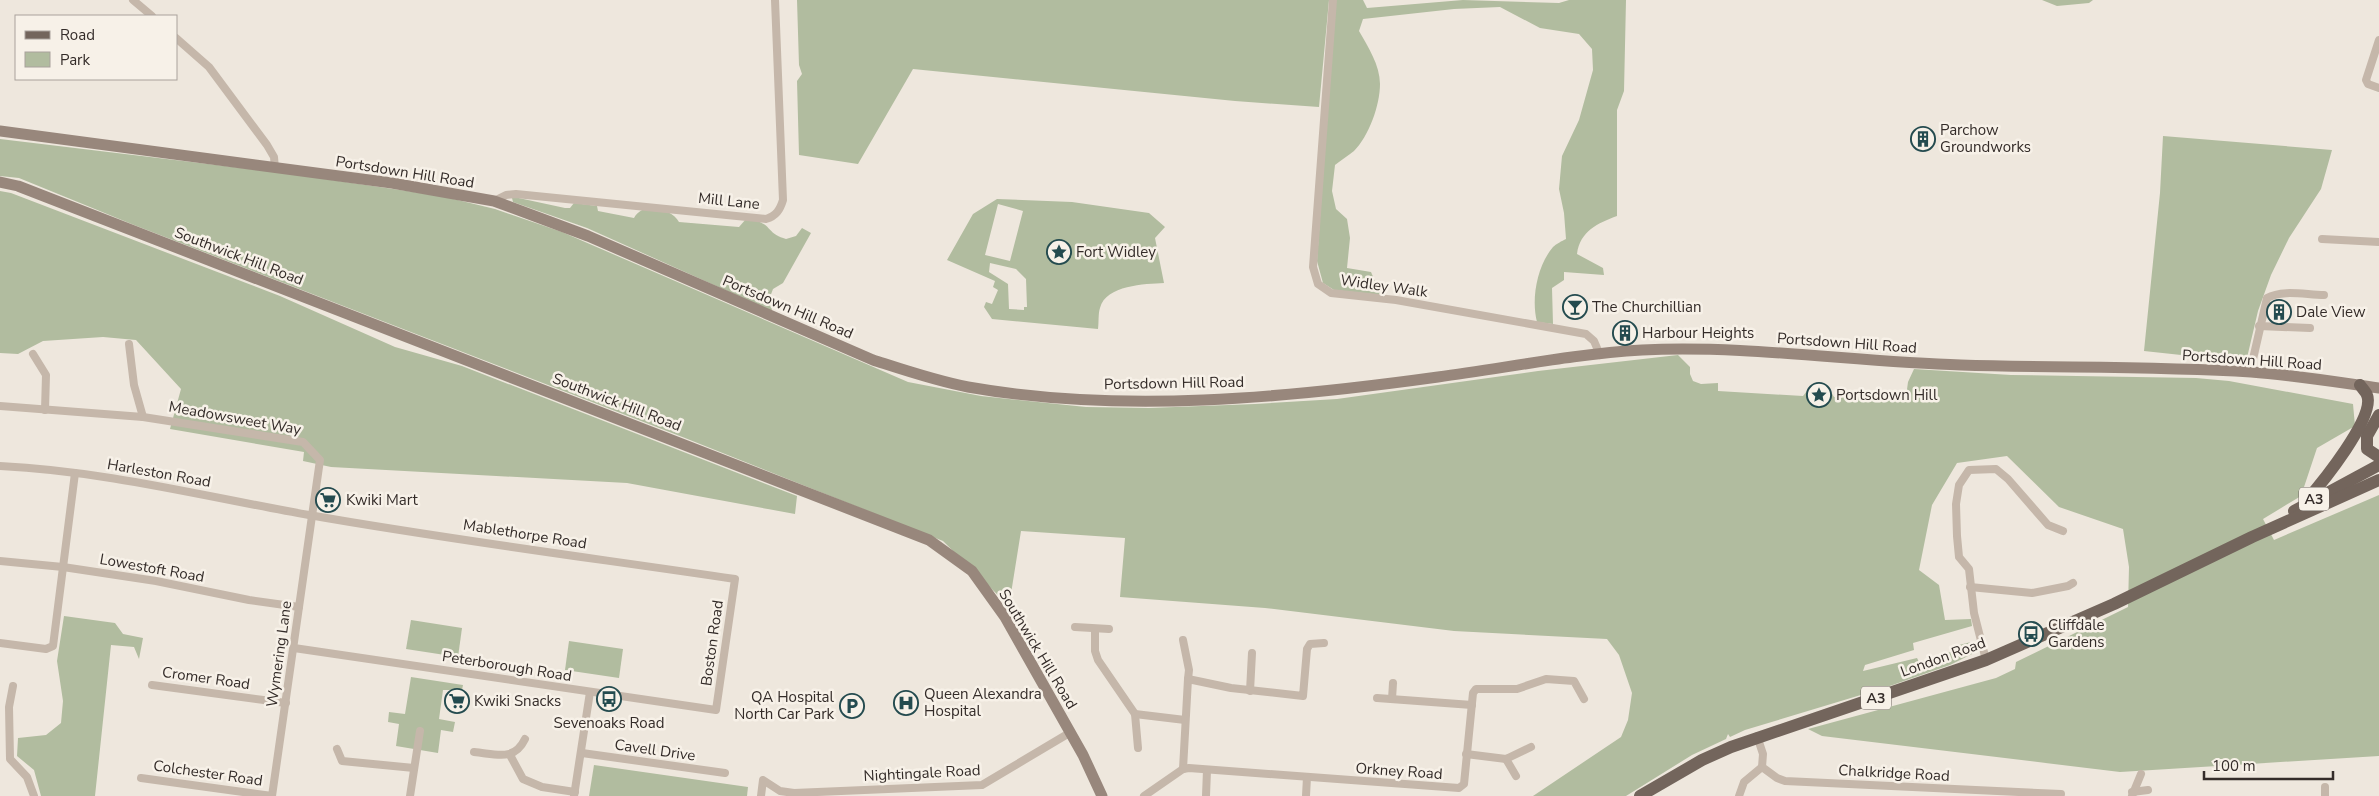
<svg xmlns="http://www.w3.org/2000/svg" width="2379" height="796" font-family="'Nunito Sans',sans-serif">
	<rect width="100%" height="100%" fill="#eee7dd"/>
	<g fill="#b1bc9f" fill-rule="evenodd">
		<path d="M797,0H1329L1319,107L1235,101L913,69L858,164L799,155L797,81L802,74L799,65Z"/>
		<path d="M1335,0H1363L1367,8L1463,0L1559,3L1569,0H1626L1624,91L1617,110V216C1598,223 1580,231 1577,254L1603,268L1604,275L1564,272V280L1552,288L1553,324L1537,322C1531,299 1537,266 1553,247C1556,244 1562,241 1566,239L1564,213L1559,189L1562,156L1579,120L1593,70L1592,49L1579,34L1540,28L1500,7L1454,9L1363,19L1359,31C1368,47 1380,65 1380,84C1380,105 1369,136 1354,151C1348,156 1341,160 1335,165L1332,191L1336,209L1347,219L1350,238L1347,268L1371,272L1381,295L1334,290L1323,283L1317,261Z"/>
		<path d="M2042,0H2093L2089,3L2057,6Z"/>
		<path d="M2163,136L2332,150L2321,189L2289,238L2271,275L2258,311L2246,362L2144,351L2160,193Z"/>
		<path d="M0,139L284,173L441,196L495,209L562,232L908,382L981,396L1086,407L1149,408L1255,404L1337,399L1538,371L1678,355L1690,367V374L1693,381L1701,384L1718,383V391L1803,396L1807,391L1831,392L1834,397H1906L1908,382L1914,369L2011,375L2196,378L2229,381L2353,404L2355,426L2317,448L2301,496L2263,519L2274,540L2379,495V756L2120,772L1822,736L1808,729L1996,678L2015,669L2016,662L2128,607L2129,567L2123,529L2059,507L2007,456L1957,463L1932,505L1919,570L1939,585L1945,620L1971,619L1972,626L1913,643L1914,650L1865,665L1863,671L1917,658L1919,662L1960,649L1959,645L1971,642L1976,645L1978,651L1950,665L1884,688L1745,730L1730,737L1728,734L1726,739L1692,755L1626,796H1533L1621,737L1628,720L1632,693L1619,655L1607,639L1454,631L1265,608L1120,597L1125,538L1021,531L1009,606L943,541L685,438L134,225L19,178L0,176Z"/>
		<path d="M0,191L11,193L280,296L395,347L462,366L797,496L795,514L627,483L331,467L303,461L304,452L170,429L181,389L136,340L103,337L43,341L18,354L0,353Z"/>
		<path d="M514,197L565,208H570L574,203L597,206L598,211L634,218C643,201 671,208 679,222L739,227L746,219C774,222 764,233 786,239L796,236L802,228L811,233L783,283L773,289L770,297L772,311L587,228L513,202L512,198Z"/>
		<path d="M997,199L1072,202L1149,213L1165,227L1155,238L1164,283C1145,284 1106,285 1100,308C1098,314 1099,322 1098,329L992,319L984,307L986,302L992,304L998,290L993,287L995,281L947,260L973,214ZM998,204L1023,211L1010,261L985,255ZM990,263L1016,269L1026,279L1027,307H1024V310L1009,309L1008,284L989,272Z"/>
		<path d="M64,616L115,623L123,634L143,638L139,659L134,647L111,645L95,796H41L34,770L17,756L18,738L46,735L61,723L63,701L57,661Z"/>
		<path d="M411,620L462,628L458,657L406,649Z"/>
		<path d="M569,641L623,649L619,678L565,670Z"/>
		<path d="M411,677L463,685L462,690H443L439,719L455,722L453,732L441,730L438,753L396,746L399,724L388,722L389,712L405,714Z"/>
		<path d="M594,765L748,787L747,796H589Z"/>
	</g>
	<g fill="none" stroke-linecap="round" stroke-linejoin="round">
		<g stroke="#c5b7aa" stroke-width="8">
			<path d="M133,0L152,16"/>
			<path d="M1333,0L1313,267L1318,284L1331,293L1396,300L1586,334L1594,341L1600,355"/>
			<path d="M176,38L209,67L267,145L274,157L275,168"/>
			<path d="M2379,40L2366,80L2368,84L2379,88"/>
			<path d="M494,201L506,195L516,194L766,219C776,216 780,210 783,200L775,0"/>
			<path d="M2322,239L2379,242"/>
			<path d="M2259,326L2310,328"/>
			<path d="M129,344L134,385L143,417"/>
			<path d="M33,354L46,375L45,410"/>
			<path d="M2250,372L2267,298C2283,289 2306,295 2324,295"/>
			<path d="M0,406L143,417L303,442L320,460L272,796"/>
			<path d="M0,466C105,471 207,497 309,515C451,540 593,558 735,579L716,710L294,648"/>
			<path d="M0,561L63,567L156,581L249,600L299,607"/>
			<path d="M1970,587L2032,593L2068,586L2073,583"/>
			<path d="M1075,627L1109,629"/>
			<path d="M1095,629V651L1098,660L1135,714L1185,720"/>
			<path d="M1183,640L1189,670L1188,679"/>
			<path d="M0,643L46,649L53,646L75,473"/>
			<path d="M1986,660L1974,613L1969,569L1959,557L1957,536L1956,504L1959,485L1969,470L1996,469L2008,479L2048,525L2063,531"/>
			<path d="M152,685L286,703"/>
			<path d="M13,686L9,707L10,759L27,777L34,796"/>
			<path d="M1250,691L1252,653"/>
			<path d="M1377,698L1472,705"/>
			<path d="M1392,699L1393,683"/>
			<path d="M1135,714L1138,748"/>
			<path d="M1757,736L1763,754L1762,767L1777,778L1785,781L2061,794"/>
			<path d="M337,749L342,761L414,768"/>
			<path d="M474,752C496,754 514,762 525,739"/>
			<path d="M582,753L725,773"/>
			<path d="M1466,754L1506,759L1531,747"/>
			<path d="M510,755L523,779L542,787L575,792"/>
			<path d="M1506,759L1516,776"/>
			<path d="M1183,769L1188,679L1231,688L1303,696L1307,649L1310,644L1324,643"/>
			<path d="M141,778L272,796"/>
			<path d="M2325,787V796"/>
			<path d="M2132,792L2148,790"/>
			<path d="M410,796L420,731"/>
			<path d="M574,796L590,692"/>
			<path d="M761,796L763,780L780,791L794,793L982,785L1071,732"/>
			<path d="M1144,796L1183,769L1189,768L1459,788L1464,784L1473,693L1476,689H1517L1546,679L1574,681L1584,699"/>
			<path d="M1206,796L1207,770"/>
			<path d="M1306,796L1307,777"/>
			<path d="M1739,796L1744,782L1762,767"/>
			<path d="M2132,796L2141,774"/>
		</g>
		<g stroke="#98877c" stroke-width="11">
			<path d="M0,131L392,183L494,201L588,236L873,360C904,370 936,381 968,387C1121,414 1286,398 1438,377C1506,368 1574,354 1642,350C1749,345 1855,362 1961,365C2058,368 2154,366 2251,372C2294,375 2336,382 2379,388"/>
			<path d="M0,182L18,186L929,540L972,571L1005,617L1083,755L1102,796"/>
		</g>
		<g stroke="#73655c" stroke-width="12">
			<path d="M2379,415L2367,436V449L2379,457"/>
			<path d="M2306,501C2321,484 2376,417 2367,395C2366,392 2362,388 2360,385"/>
			<path d="M2294,511L2379,465"/>
			<path d="M1640,796L1702,760L1731,747L1986,660L2114,604L2252,537L2379,480"/>
		</g>
	</g>
	<defs>
		<symbol id="building-ring" viewBox="-11 -11 22 22"><circle r="9.5" fill="#f7f1e8" stroke="#244b4f" stroke-width="1.5"/><path d="M-4-6H4V6H1V3H-1V6H-4ZM-2.5-4.3h1.7v1.8h-1.7ZM.8-4.3h1.7v1.8H.8ZM-2.5-1h1.7V.8h-1.7ZM.8-1h1.7V.8H.8Z" fill="#244b4f"/></symbol>
		<symbol id="sight-ring" viewBox="-11 -11 22 22"><circle r="9.5" fill="#f7f1e8" stroke="#244b4f" stroke-width="1.5"/><path d="M0-6L1.8-2.2L6-1.7L2.9 1.2L3.7 5.4L0 3.3L-3.7 5.4L-2.9 1.2L-6-1.7L-1.8-2.2Z" fill="#244b4f"/></symbol>
		<symbol id="bar-ring" viewBox="-11 -11 22 22"><circle r="9.5" fill="#f7f1e8" stroke="#244b4f" stroke-width="1.5"/><path d="M-6-5H6L.8 .8V4.5H3.5V6h-7V4.5H-.8V.8Z" fill="#244b4f"/></symbol>
		<symbol id="supermarket-ring" viewBox="-11 -11 22 22"><circle r="9.5" fill="#f7f1e8" stroke="#244b4f" stroke-width="1.5"/><path d="M-6-5.5h2.5l.6 2H6L4.5 2H-2.5L-4.4-4H-6ZM-1.5 3.2a1.3 1.3 0 1 0 .1 0ZM3 3.2a1.3 1.3 0 1 0 .1 0Z" fill="#244b4f"/></symbol>
		<symbol id="bus-ring" viewBox="-11 -11 22 22"><circle r="9.5" fill="#f7f1e8" stroke="#244b4f" stroke-width="1.5"/><path d="M-5-6H5V4H4V6H2V4H-2V6H-4V4H-5ZM-3.5-4V0h7V-4ZM-3.5 1.2v1.5H-2V1.2ZM2 1.2v1.5H3.5V1.2Z" fill="#244b4f"/></symbol>
		<symbol id="hospital-ring" viewBox="-11 -11 22 22"><circle r="9.5" fill="#f7f1e8" stroke="#244b4f" stroke-width="1.5"/><path d="M-5-5h3v3.5h4V-5h3V5h-3V1.5h-4V5h-3Z" fill="#244b4f"/></symbol>
		<symbol id="parking-ring" viewBox="-11 -11 22 22"><circle r="9.5" fill="#f7f1e8" stroke="#244b4f" stroke-width="1.5"/><path d="M-3.5-5.5H1a3.5 3.5 0 0 1 0 7H-1V5.5H-3.5ZM-1-3.4V-.6H.8a1.4 1.4 0 0 0 0-2.8Z" fill="#244b4f"/></symbol>
	</defs>
	<g fill-rule="evenodd">
		<use href="#building-ring" x="1909" y="125" width="28" height="28"/>
		<use href="#sight-ring" x="1045" y="238" width="28" height="28"/>
		<use href="#bar-ring" x="1561" y="293" width="28" height="28"/>
		<use href="#building-ring" x="2265" y="298" width="28" height="28"/>
		<use href="#building-ring" x="1611" y="319" width="28" height="28"/>
		<use href="#sight-ring" x="1805" y="381" width="28" height="28"/>
		<use href="#supermarket-ring" x="314" y="486" width="28" height="28"/>
		<use href="#bus-ring" x="2017" y="620" width="28" height="28"/>
		<use href="#bus-ring" x="595" y="685" width="28" height="28"/>
		<use href="#supermarket-ring" x="443" y="687" width="28" height="28"/>
		<use href="#hospital-ring" x="892" y="689" width="28" height="28"/>
		<use href="#parking-ring" x="838" y="692" width="28" height="28"/>
	</g>
	<g text-anchor="middle" dominant-baseline="central" stroke-width="5" stroke-linejoin="round" paint-order="stroke">
		<g fill="#f7f1e8" stroke="#6e6762" stroke-width="1">
			<rect x="2299" y="487.5" width="30" height="23" rx="4"/>
			<rect x="1861" y="686.5" width="30" height="23" rx="4"/>
		</g>
		<g font-size="14" font-weight="bold" fill="#342c29">
			<text x="2314" y="499">A3</text>
			<text x="1876" y="698">A3</text>
		</g>
		<g font-size="15" fill="#342c29" stroke="#f7f1e8" text-anchor="start">
			<text x="1940" y="130">Parchow<tspan x="1940" dy="17">Groundworks</tspan></text>
			<text x="1076" y="252">Fort Widley</text>
			<text x="1592" y="307">The Churchillian</text>
			<text x="2296" y="312">Dale View</text>
			<text x="1642" y="333">Harbour Heights</text>
			<text x="1836" y="395">Portsdown Hill</text>
			<text x="346" y="500">Kwiki Mart</text>
			<text x="2048" y="625">Cliffdale<tspan x="2048" dy="17">Gardens</tspan></text>
			<text x="924" y="694">Queen Alexandra<tspan x="924" dy="17">Hospital</tspan></text>
			<text x="834" y="697" text-anchor="end">QA Hospital<tspan x="834" dy="17">North Car Park</tspan></text>
			<text x="474" y="701">Kwiki Snacks</text>
			<text x="609" y="723" text-anchor="middle">Sevenoaks Road</text>
		</g>
		<g font-size="15" fill="#342c29" stroke="#f7f1e8">
			<text transform="translate(405 172) rotate(9)">Portsdown Hill Road</text>
			<text transform="translate(729 201) rotate(6)">Mill Lane</text>
			<text transform="translate(239 256) rotate(21)">Southwick Hill Road</text>
			<text transform="translate(1384 286) rotate(8)">Widley Walk</text>
			<text transform="translate(788 307) rotate(23)">Portsdown Hill Road</text>
			<text transform="translate(1847 343) rotate(4)">Portsdown Hill Road</text>
			<text transform="translate(2252 360) rotate(4)">Portsdown Hill Road</text>
			<text transform="translate(1174 383) rotate(-1)">Portsdown Hill Road</text>
			<text transform="translate(617 402) rotate(21)">Southwick Hill Road</text>
			<text transform="translate(235 418) rotate(10)">Meadowsweet Way</text>
			<text transform="translate(159 473) rotate(10)">Harleston Road</text>
			<text transform="translate(525 534) rotate(9)">Mablethorpe Road</text>
			<text transform="translate(152 568) rotate(10)">Lowestoft Road</text>
			<text transform="translate(712 643) rotate(-82)">Boston Road</text>
			<text transform="translate(1038 649) rotate(59)">Southwick Hill Road</text>
			<text transform="translate(279 654) rotate(-82)">Wymering Lane</text>
			<text transform="translate(1943 657) rotate(-20)">London Road</text>
			<text transform="translate(507 666) rotate(9)">Peterborough Road</text>
			<text transform="translate(206 678) rotate(8)">Cromer Road</text>
			<text transform="translate(655 750) rotate(8)">Cavell Drive</text>
			<text transform="translate(1399 771) rotate(4)">Orkney Road</text>
			<text transform="translate(208 773) rotate(8)">Colchester Road</text>
			<text transform="translate(922 773) rotate(-3)">Nightingale Road</text>
			<text transform="translate(1894 773) rotate(3)">Chalkridge Road</text>
		</g>
	</g>
	<rect x="15" y="15" width="162" height="65" fill="#f7f1e8" stroke="#a9a29c"/>
	<rect x="25" y="31" width="25" height="8" fill="#73655c" stroke="#a9a29c"/>
	<text x="60" y="40" font-size="15" fill="#342c29">Road</text>
	<rect x="25" y="52" width="25" height="15" fill="#b1bc9f" stroke="#a9a29c"/>
	<text x="60" y="65" font-size="15" fill="#342c29">Park</text>
	<path d="M2204 771v8h129v-8" fill="none" stroke="#342c29" stroke-width="2.5"/>
	<text x="2212" y="771" font-size="15" fill="#342c29" stroke="#f7f1e8" stroke-width="4" paint-order="stroke">100 m</text>
</svg>
